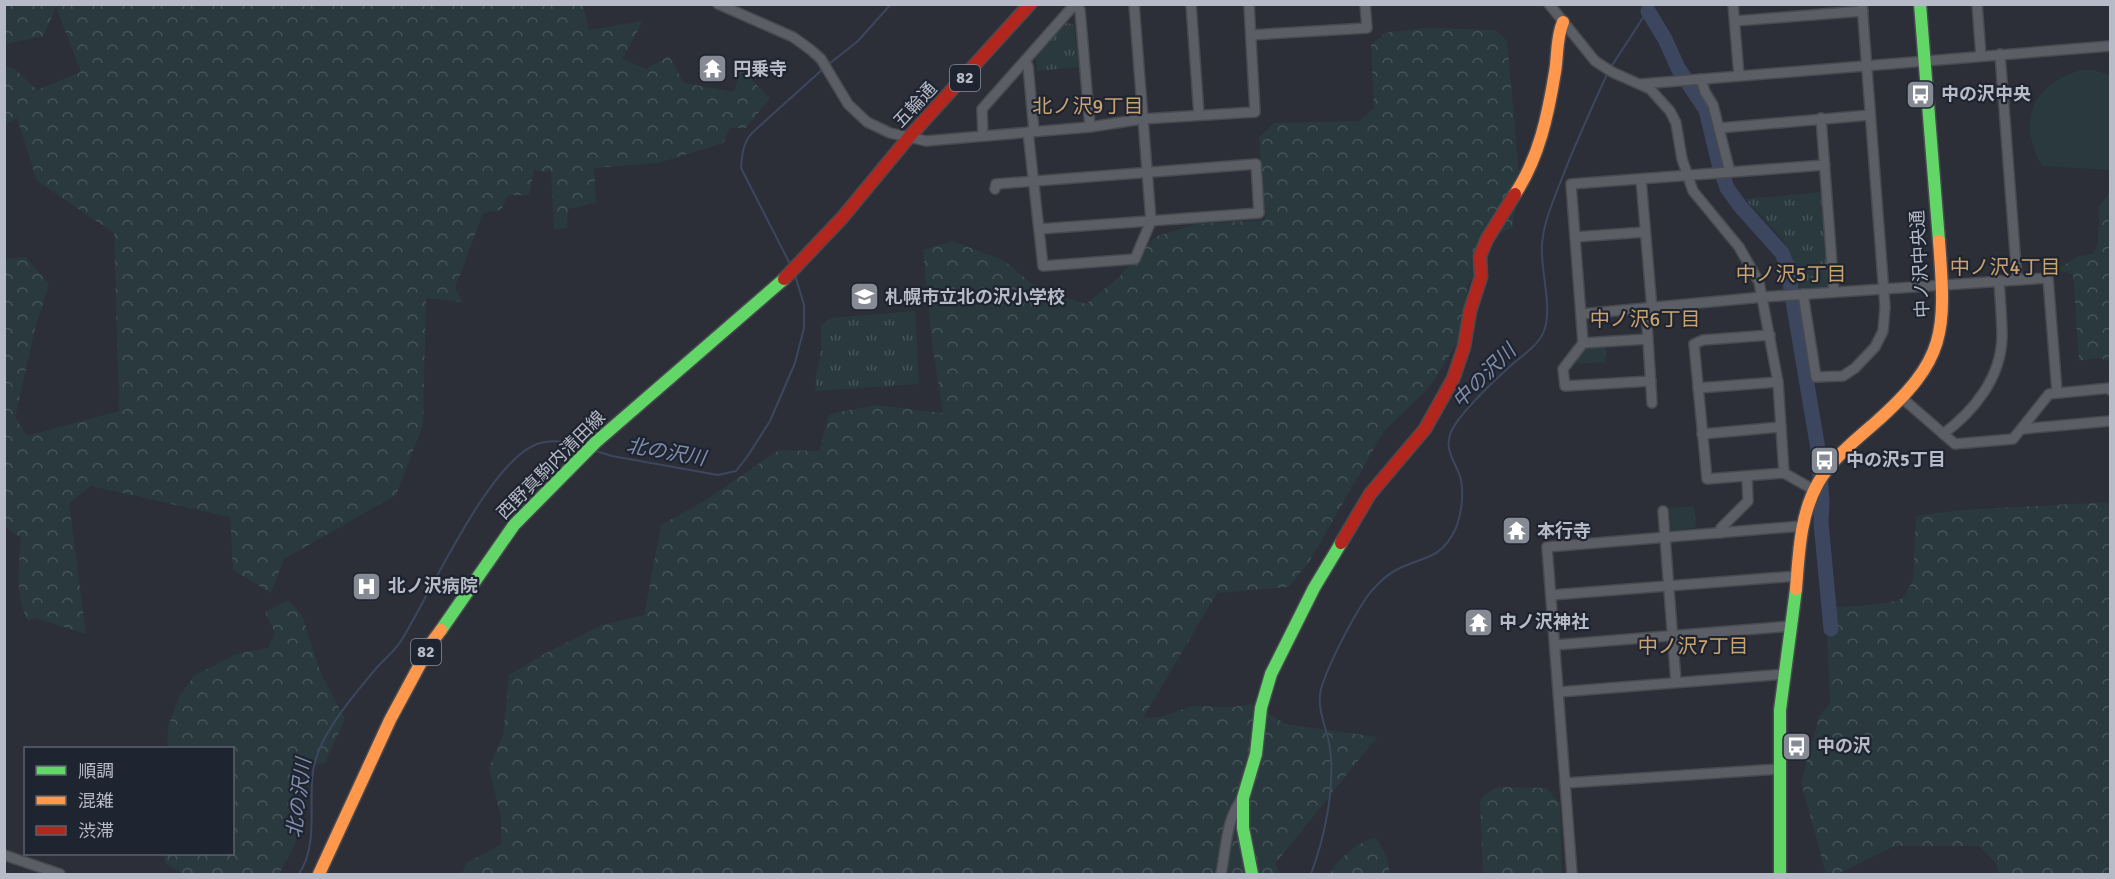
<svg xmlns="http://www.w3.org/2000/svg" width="2115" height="879" font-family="Signika,'Noto Sans JP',sans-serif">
	<defs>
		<pattern id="grass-tufts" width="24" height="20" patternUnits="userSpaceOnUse" patternTransform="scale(1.5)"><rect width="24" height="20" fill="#29393d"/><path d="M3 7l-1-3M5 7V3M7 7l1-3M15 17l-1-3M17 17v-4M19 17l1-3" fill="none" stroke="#465458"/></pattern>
		<pattern id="forest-crowns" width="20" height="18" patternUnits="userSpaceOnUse" patternTransform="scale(1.5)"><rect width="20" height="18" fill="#29393d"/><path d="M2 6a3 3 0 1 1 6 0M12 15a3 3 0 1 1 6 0" fill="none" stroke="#465458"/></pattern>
	</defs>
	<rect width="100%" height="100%" fill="#2c2f37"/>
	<g fill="url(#grass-tufts)">
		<path d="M1065,22L1074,25L1079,67L1037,71L1036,56Z"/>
		<path d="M1822,192L1829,288L1799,289C1797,280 1796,270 1793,261C1785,237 1762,217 1745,199Z"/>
		<path d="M915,311L919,384L815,391L816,376L821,351V326L830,318Z"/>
		<path d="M1605,347L1606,362L1573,364L1586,348Z"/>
		<path d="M1694,506L1696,528L1671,530L1669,508Z"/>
	</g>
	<g fill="url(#forest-crowns)">
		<path d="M5,4L583,5L589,30L643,21L622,59L646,69L669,56L684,83L734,92L741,69L770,98L746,128H730L723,143L658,163L594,168L596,203L568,209L567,228L554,230L551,172L534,170L529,195H508L501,210L483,213L455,288L463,302L426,298L423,425L396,495L284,559L271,593L233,570L230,517L91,486L69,503L86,634L36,618L28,621C14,594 19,568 21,538L4,526L5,259L25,257L49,284L35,329L15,417L27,436L119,411L114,233L37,181L17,118L5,125V66L14,68L37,90L81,72L56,7L43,36L5,44Z"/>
		<path d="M1431,28L1496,30L1507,41L1520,185L1512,227L1500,233L1467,286L1466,328L1429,388L1384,431L1309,562L1289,587L1217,593L1143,718L1161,717L1192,706L1233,707L1251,704L1286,724L1377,737L1275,864L1280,874H462L466,863L501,845V818L489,768L503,735L509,675L546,653L602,625L644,615L661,525L704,501L779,450L819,451L829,414L877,405L943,413L932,344L923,250L952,241L1003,260L1037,288L1086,304L1119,277L1155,237L1196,224L1265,220L1259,137L1274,123L1359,121L1374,108L1371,45L1387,32Z"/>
		<path d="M2110,192V361L2099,358L2079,361L2073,274L2056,270L2079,256L2093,254L2098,243L2099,207Z"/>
		<path d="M2110,502V874H1999L1996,863L1979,846H1895L1837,874H1826L1801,782L1819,717L1830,703L1826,607L1859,606L1897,601L1905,596L1913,580L1916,516L1960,510Z"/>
		<path d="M288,600L302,615L321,674L345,719L325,763L302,769L295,844L279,874H184L166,864L163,854H232V748H167L168,727L179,697L194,676L236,654L268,648L275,633L265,612Z"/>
		<path d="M1496,787L1547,788L1560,804L1562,874H1483L1480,802L1482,797Z"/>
		<path d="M1375,837L1386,854L1390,874H1330C1339,857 1356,844 1375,837Z"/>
	</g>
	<path fill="#29393d" d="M2081,70H2094L2110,75V170L2042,166C2016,121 2032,84 2081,70Z"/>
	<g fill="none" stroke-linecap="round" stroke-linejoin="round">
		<g stroke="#3c475f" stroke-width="2">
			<path d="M829,64L858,41L891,4"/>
			<path d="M1611,67L1652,4"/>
			<path d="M790,264L741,168C742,154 743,142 753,132L824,68"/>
			<path d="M596,451L612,456L718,475L736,471L747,457L770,421L795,363L804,328V305L795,275"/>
			<path d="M299,874C323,837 302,789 319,750C330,723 355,694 373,672C382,661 393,653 401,641C429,597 490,457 540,443C554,439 572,443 585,447"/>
			<path d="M1311,874C1325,836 1335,789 1330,748C1327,728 1316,709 1321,689C1328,665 1352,619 1366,598C1373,588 1385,576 1396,570C1422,556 1440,561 1455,530C1461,517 1464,495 1461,480C1457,463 1443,451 1451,432C1459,413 1499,376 1516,361C1526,353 1539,344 1544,331C1553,307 1540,270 1542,244C1544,221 1554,199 1562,178C1576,142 1592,107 1608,72"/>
		</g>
		<path stroke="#3c475f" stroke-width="15" d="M1648,11L1665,39L1678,68L1706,110L1719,164L1727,188L1740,206L1782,253L1787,266L1818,449L1822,502L1821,523L1831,629"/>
		<defs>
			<g id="street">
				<path d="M718,4L793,37L811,50L821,59L848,104L867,122L890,133L909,137L926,141L1090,127L1142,119L1255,112L1249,4"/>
				<path d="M1075,4L1080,10L1090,127"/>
				<path d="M1191,4L1199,115"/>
				<path d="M1549,4L1595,61L1612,72L1650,89L1670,111L1676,123L1682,159L1693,191L1739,247L1759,282L1778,382L1784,473L1814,490"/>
				<path d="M1733,4L1739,76"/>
				<path d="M1977,4L1981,56"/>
				<path d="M1735,21L1863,11"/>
				<path d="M1251,35L1367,28L1365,4"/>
				<path d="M2000,54L2017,279"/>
				<path d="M1025,61L1028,66L1034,131"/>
				<path d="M1701,79L1705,92L1713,105L1730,172"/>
				<path d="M1641,84L2110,46"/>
				<path d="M1821,118L1834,292"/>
				<path d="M1719,128L1870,115"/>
				<path d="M1028,132L1043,266L1135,259L1151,221L1134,4"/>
				<path d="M983,136L982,109L1075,4"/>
				<path d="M1641,179L1652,309"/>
				<path d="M995,189L996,184L1256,164L1259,213L1039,229"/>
				<path d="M1575,237L1645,232"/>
				<path d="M1803,294L1816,377L1843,376L1855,368L1875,347L1883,331L1885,307L1862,4"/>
				<path d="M1646,309L1652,403"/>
				<path d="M1581,314L1763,297L2048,278L2057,392"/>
				<path d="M1770,335L1703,340L1694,344L1707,479L1784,473"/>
				<path d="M1648,339L1583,343L1563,369L1565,386L1651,381"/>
				<path d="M1583,343L1571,184L1825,165"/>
				<path d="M1698,388L1778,382"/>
				<path d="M1902,398L1955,444L2013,439L2049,394L2110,388V390"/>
				<path d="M2022,429L2110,421"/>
				<path d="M1702,434L1781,427"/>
				<path d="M1943,434C1974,411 2001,378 2002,337C2002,318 2000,299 1999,280"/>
				<path d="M1663,511L1676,682"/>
				<path d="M1720,533L1721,528L1748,501L1747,477"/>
				<path d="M1551,595L1797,576"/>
				<path d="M1555,645L1792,626"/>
				<path d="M1559,692L1785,674"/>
				<path d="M1565,783L1779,769"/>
				<path d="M4,855L60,874"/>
				<path d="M1221,874C1226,850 1226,817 1243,798"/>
				<path d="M1572,874L1547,547L1802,526"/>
			</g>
			<g id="fast">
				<path d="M1920,4L1939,241"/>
				<path d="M441,630L514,525L596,442L784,279"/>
				<path d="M1252,874L1243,828V798L1256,754L1261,708L1271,674L1314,588L1341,543"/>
				<path d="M1780,874V710L1796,589"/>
			</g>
			<g id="slow">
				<path d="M1515,194C1539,158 1548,115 1555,72C1558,55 1556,38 1563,22"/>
				<path d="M1796,589C1799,552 1800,515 1818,483C1832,459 1854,441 1875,423C1947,359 1946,333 1939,241"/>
				<path d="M319,874L390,720L432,642L441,630"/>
			</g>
			<g id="jam">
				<path d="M784,279L842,218L909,137L1030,4"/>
				<path d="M1341,543L1370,494L1425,429L1453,379L1464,347L1470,311L1481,277L1480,256L1487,239L1515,194"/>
			</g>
		</defs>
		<use href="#street" stroke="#484a50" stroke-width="12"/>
		<use href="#fast" stroke="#484a50" stroke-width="15"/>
		<use href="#slow" stroke="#484a50" stroke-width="15"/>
		<use href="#jam" stroke="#484a50" stroke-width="15"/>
		<use href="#street" stroke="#5b5e65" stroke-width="9"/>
		<use href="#fast" stroke="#63d668" stroke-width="12"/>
		<use href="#slow" stroke="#ff974d" stroke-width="12"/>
		<use href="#jam" stroke="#b3261e" stroke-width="12"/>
	</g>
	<defs>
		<symbol id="temple-square" viewBox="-11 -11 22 22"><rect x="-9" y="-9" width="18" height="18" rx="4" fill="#868a95" stroke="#1f2431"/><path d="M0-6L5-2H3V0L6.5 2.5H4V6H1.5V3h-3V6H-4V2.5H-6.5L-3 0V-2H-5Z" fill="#fff"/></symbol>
		<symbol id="bus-square" viewBox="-11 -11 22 22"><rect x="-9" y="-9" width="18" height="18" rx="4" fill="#868a95" stroke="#1f2431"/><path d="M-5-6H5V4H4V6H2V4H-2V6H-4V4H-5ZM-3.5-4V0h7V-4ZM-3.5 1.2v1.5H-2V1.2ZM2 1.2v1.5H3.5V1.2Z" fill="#fff"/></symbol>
		<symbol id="school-square" viewBox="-11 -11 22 22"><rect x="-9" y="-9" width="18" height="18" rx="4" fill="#868a95" stroke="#1f2431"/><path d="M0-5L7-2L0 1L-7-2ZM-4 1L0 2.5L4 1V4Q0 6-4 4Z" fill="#fff"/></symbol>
		<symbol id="hospital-square" viewBox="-11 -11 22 22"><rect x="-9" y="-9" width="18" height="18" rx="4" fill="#868a95" stroke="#1f2431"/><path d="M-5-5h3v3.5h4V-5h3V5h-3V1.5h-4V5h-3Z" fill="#fff"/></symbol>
	</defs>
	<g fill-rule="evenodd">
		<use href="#temple-square" x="696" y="52" width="33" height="33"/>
		<use href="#bus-square" x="1904" y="78" width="33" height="33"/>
		<use href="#school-square" x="848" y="280" width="33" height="33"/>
		<use href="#bus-square" x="1808" y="444" width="33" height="33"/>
		<use href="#temple-square" x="1500" y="514" width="33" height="33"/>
		<use href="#hospital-square" x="350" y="570" width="33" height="33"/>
		<use href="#temple-square" x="1462" y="606" width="33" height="33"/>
		<use href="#bus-square" x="1780" y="730" width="33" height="33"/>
	</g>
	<g text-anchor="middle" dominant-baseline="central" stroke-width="4.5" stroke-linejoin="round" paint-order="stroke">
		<g fill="#1f2431" stroke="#898e9a" stroke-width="1.5">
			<rect x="950" y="65" width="30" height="26" rx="4.5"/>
			<rect x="411" y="639" width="30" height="26" rx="4.5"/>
		</g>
		<g font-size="16" font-weight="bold" fill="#b6bbc7">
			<text x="965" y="78">82</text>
			<text x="426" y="652">82</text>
		</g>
		<g font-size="18" font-weight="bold" fill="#b6bbc7" stroke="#1f2431" text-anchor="start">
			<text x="733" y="69">円乗寺</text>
			<text x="1941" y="94">中の沢中央</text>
			<text x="885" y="297">札幌市立北の沢小学校</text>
			<text x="1846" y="460">中の沢5丁目</text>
			<text x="1537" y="531">本行寺</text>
			<text x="388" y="586">北ノ沢病院</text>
			<text x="1499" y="622">中ノ沢神社</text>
			<text x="1817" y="746">中の沢</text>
		</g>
		<g font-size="18" fill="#b6bbc7" stroke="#1f2431">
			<text transform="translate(915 105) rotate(-47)">五輪通</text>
			<text transform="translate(1920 264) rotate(-93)">中ノ沢中央通</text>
			<text transform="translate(551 465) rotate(-45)">西野真駒内清田線</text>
		</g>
		<g font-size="20" fill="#caa26e" stroke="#1f2431">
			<text x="1088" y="106">北ノ沢9丁目</text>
			<text x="2005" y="267">中ノ沢4丁目</text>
			<text x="1791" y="274">中ノ沢5丁目</text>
			<text x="1645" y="319">中ノ沢6丁目</text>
			<text x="1693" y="646">中ノ沢7丁目</text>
		</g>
		<g font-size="20" font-style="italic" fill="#818eac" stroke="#1f2431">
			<text transform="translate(1484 376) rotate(-45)">中の沢川</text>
			<text transform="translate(666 452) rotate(10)">北の沢川</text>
			<text transform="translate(299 798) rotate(-83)">北の沢川</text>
		</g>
	</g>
	<rect width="2115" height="879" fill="none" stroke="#b6bbc7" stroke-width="12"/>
	<rect x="24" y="747" width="210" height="108" fill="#1f2431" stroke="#5b606d" stroke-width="1.5"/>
	<rect x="36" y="766" width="30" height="9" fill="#63d668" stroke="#5b606d" stroke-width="1.5"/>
	<text x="78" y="777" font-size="18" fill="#b6bbc7">順調</text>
	<rect x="36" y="796" width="30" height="9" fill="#ff974d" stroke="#5b606d" stroke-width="1.5"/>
	<text x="78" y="807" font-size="18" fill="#b6bbc7">混雑</text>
	<rect x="36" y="826" width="30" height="9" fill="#b3261e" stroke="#5b606d" stroke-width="1.5"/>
	<text x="78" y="837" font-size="18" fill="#b6bbc7">渋滞</text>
</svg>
